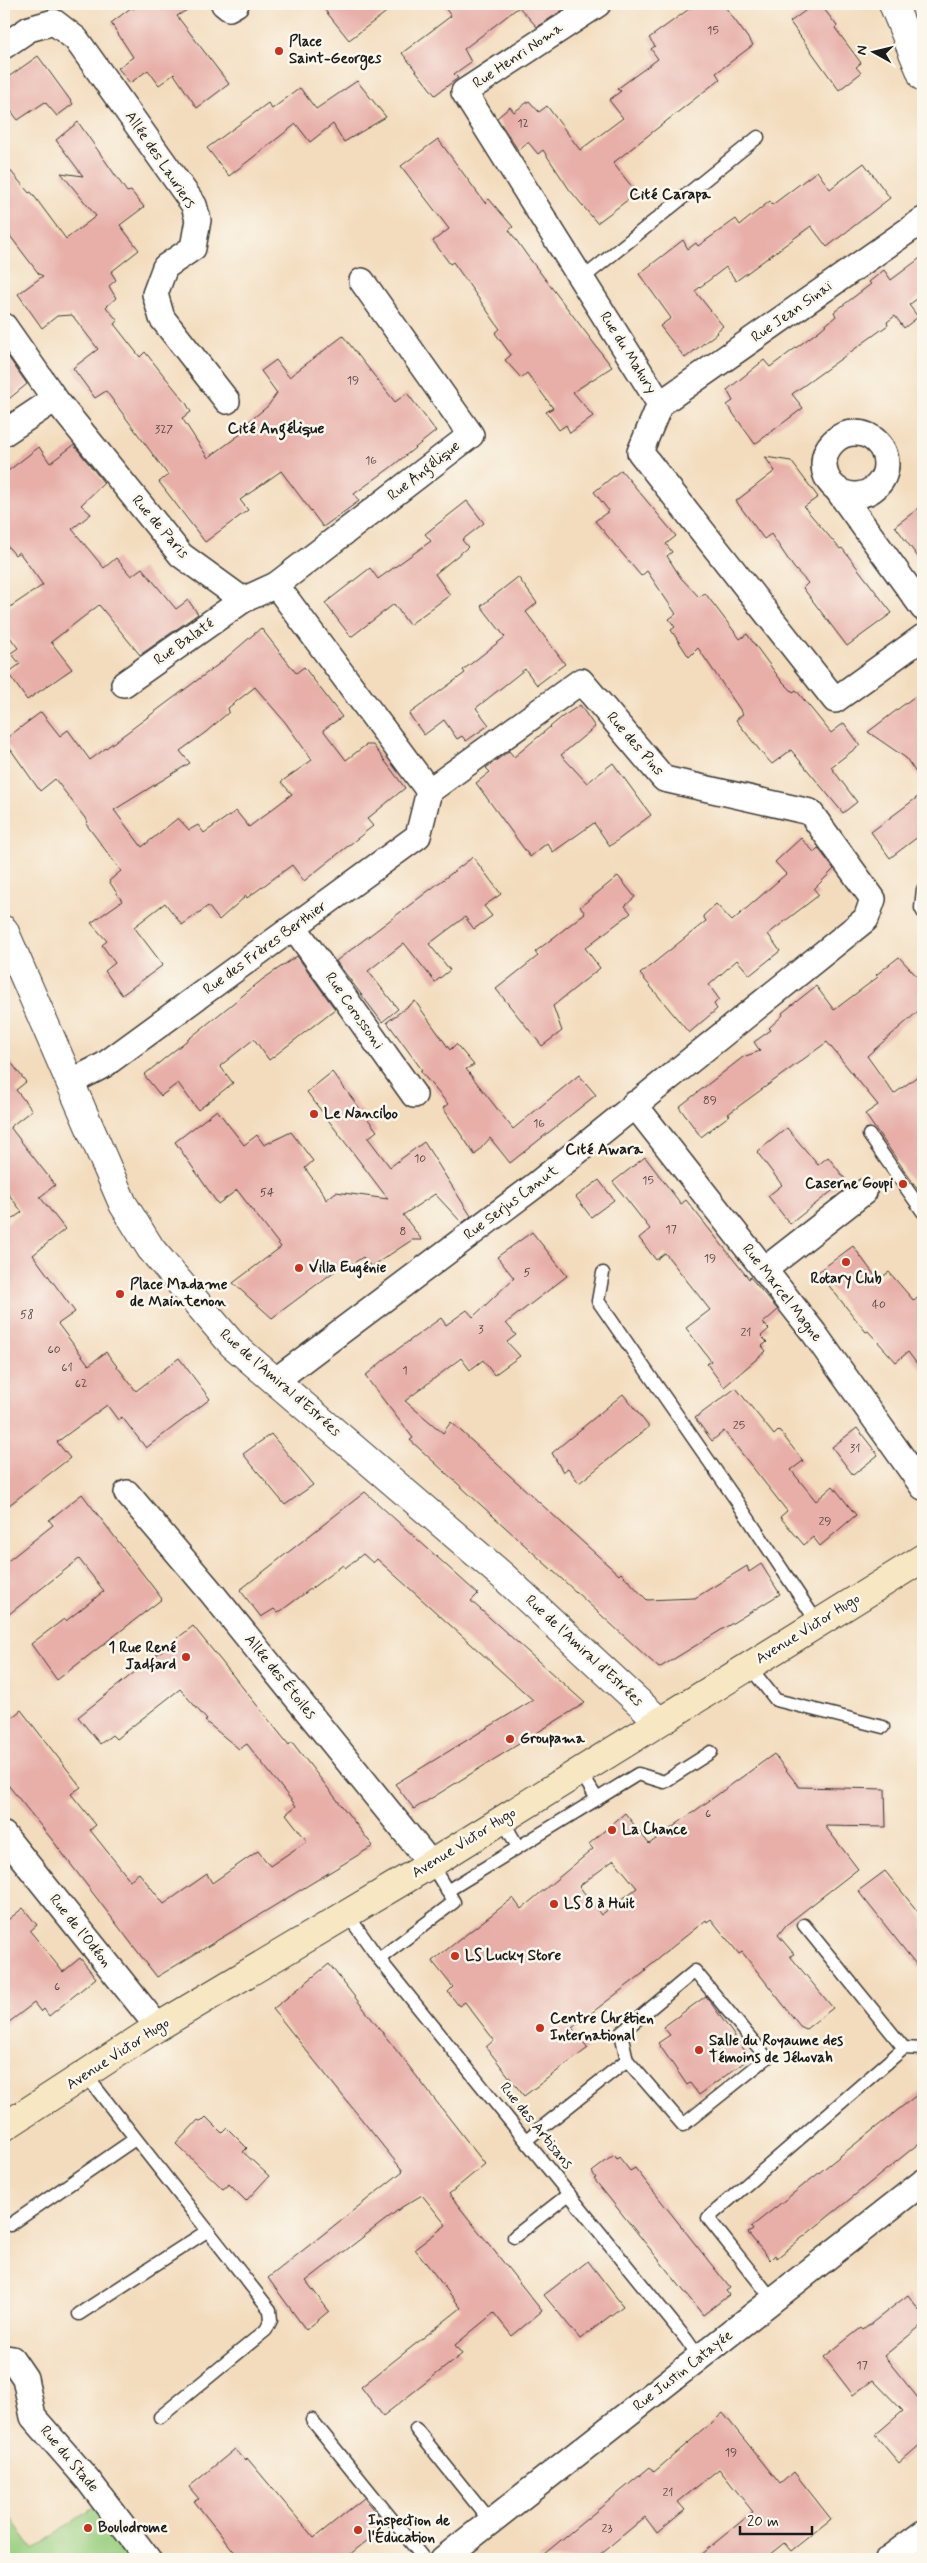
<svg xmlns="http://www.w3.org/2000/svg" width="927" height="2563" font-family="Mynerve,sans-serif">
	<rect width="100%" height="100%" fill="#fbf7ec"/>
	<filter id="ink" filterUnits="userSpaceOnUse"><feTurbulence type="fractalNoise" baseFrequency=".02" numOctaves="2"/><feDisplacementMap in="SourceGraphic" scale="10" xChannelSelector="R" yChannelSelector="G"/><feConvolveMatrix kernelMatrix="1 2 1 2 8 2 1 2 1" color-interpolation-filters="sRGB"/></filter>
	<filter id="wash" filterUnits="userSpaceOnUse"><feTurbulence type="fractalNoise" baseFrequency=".0096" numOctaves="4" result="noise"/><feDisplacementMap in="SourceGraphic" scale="20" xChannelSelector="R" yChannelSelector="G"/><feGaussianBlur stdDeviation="1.12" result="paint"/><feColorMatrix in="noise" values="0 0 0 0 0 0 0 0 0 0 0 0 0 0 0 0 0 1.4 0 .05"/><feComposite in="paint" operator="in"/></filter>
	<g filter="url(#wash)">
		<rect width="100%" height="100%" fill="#f3dcbd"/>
		<path fill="#9acf81" stroke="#5b764e" d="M96,2505L134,2559H4V2508L33,2550Z"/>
		<g id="blocks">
			<g fill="#e7afa8" fill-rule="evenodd">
				<path d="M141,4H197L177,16L229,84L197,108L174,74L159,85L148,70L130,83L118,68L133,57L111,23L132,7L133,9Z"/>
				<path d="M320,4H397L349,40Z"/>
				<path d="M442,4H572L537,27L519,7L464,49L471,62L454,74L458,78L435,95L402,53L451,16Z"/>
				<path d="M696,4H723L753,45L716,73L720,79L613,163L637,193L597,223L569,189L543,150L538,154L528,142L518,150L497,118L510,107L514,112L529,101L539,112L547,106L580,150L623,118L609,100L621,91L617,89L658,59L651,49L655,46L649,38Z"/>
				<path d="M813,5H821L837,26L835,28L861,63L856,67L861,73L839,90L790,22Z"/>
				<path d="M38,56L73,104L57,116L45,102L18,120L4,102V80Z"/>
				<path d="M357,81L386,117L344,142L333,124L310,142L296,124L229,176L207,148L268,103L272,109L300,88L316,109Z"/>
				<path d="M78,122L127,192L131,191L144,207L120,225L139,250L111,272L116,280L109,286L116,298L106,307L118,321L114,324L140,357L145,352L186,403L191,412L182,418L208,458L249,428L246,424L268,406L277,393L261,371L276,360L289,377L343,336L395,402L407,393L436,431L390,468L354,494L359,501L323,527L281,471L240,500L248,510L205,542L159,482L168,475L106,391L95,398L73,368L98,349L72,315L57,316L42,328L18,294L43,276L39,274L4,228V163L29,193L31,192L66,239L96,216L61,173L83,176L56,140Z"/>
				<path d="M438,139L485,203L489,199L513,227L509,230L526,254L612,367L573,392L593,416L570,433L566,425L559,430L546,412L553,408L527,373L521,378L505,360L511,355L495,333L500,329L453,262L450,264L433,241L449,229L401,166Z"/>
				<path d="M864,163L890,198L827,247L811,226L736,281L726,267L695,291L723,326L716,332L717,333L685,358L660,326L671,318L639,274L683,240L688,249L696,243L698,246L736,219L740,225L770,201L772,205L817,171L830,189Z"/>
				<path d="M923,256V294L909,305L918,317L904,328L895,316L887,322L888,325L792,394L803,408L755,444L727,405L733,401L727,390L764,360L770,367L820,330L836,316L834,312L871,284L869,282L884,270L891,280Z"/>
				<path d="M4,351L27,384L4,403Z"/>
				<path d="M74,445L104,483L81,505L91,514L72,529L104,568L116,558L131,576L142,568L176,609L188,600L198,614L140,655L99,605L51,642L72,669L27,700L8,673L20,664L11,653L18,648L4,629V611L43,585L19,552L15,555L4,542V474L39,447L50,463Z"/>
				<path d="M765,457L791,461L818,497L804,507L840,549L842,548L892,613L847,646L803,588L808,583L794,568L771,534L764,539L736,501L775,471Z"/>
				<path d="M621,470L676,536L666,544L672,552L667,556L681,578L699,597L705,593L740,639L747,634L780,679L793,692L796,690L831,733L844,723L860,745L831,767L857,802L843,813L791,750L772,764L761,752L736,720L743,714L698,648L689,657L671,630L675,627L669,619L676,614L647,571L641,576L595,521L609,511L594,492Z"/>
				<path d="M467,501L484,523L462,540L468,547L435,574L450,595L409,625L394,604L351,637L325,603L370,568L378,579L431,541L425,534Z"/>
				<path d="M923,505V564L895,526Z"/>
				<path d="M518,577L537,603L526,612L565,664L537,685L525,669L476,708L489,725L466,741L462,736L457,739L444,720L424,735L409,714L465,673L463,670L505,637L481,606Z"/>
				<path d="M261,628L296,673L304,667L342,717L323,730L346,760L366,745H373L405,788L367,819L373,826L304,881L292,865L247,898L246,896L219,920L208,906L182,925L165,903L134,927L163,965L122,995L105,971L115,963L102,945L107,941L91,923L122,901L109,881L121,871L86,824L88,822L55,779L40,791L4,740L41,712L60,736L68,730L90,760L219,664ZM255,687L285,722L312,760L281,782L292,794L249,827L236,811L204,833L198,825L189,830L178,818L142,847L114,810L190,763L180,751L206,732L229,712L228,708Z"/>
				<path d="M923,690V783L906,758L868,732Z"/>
				<path d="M580,705L595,727L561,755L587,783L613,763L651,815L610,846L594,823L553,852L547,843L530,857L476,783L490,772L486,768L509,751L514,757L562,717Z"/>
				<path d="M923,793V833L890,858L871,832Z"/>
				<path d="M801,838L814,852L818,848L834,869L814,889L819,895L768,934L780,951L750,975L737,960L709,985L719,999L714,1004L717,1009L689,1033L640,974L706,921L703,916L716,904L732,921L786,874L775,862Z"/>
				<path d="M473,857L501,894L484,906L492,916L474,929L465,917L429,944L450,970L435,982L404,943L368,971L398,1009L382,1022L336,961Z"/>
				<path d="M618,876L635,897L625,906L631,913L585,948L600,968L553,1006L562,1031L542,1046L496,989L538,956L535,952L585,913L580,907Z"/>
				<path d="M297,956L335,1009L269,1060L254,1039L220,1066L233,1083L198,1110L178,1083L161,1096L144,1075L263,979Z"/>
				<path d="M899,957L923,983V1007L867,1056L894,1094L923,1072V1197L865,1114L878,1105L827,1042L728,1114L730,1115L701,1137L679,1107L743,1057L760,1051L754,1042L771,1030L769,1028L783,1015L782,1013L816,986L834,1010L878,977L876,975Z"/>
				<path d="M415,1001L450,1050L456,1044L474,1065L466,1069L513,1129L579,1075L596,1095L510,1163L490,1138L475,1155L443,1108L448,1104L420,1071L422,1070L387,1022Z"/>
				<path d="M4,1053L26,1082L16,1090L32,1110L10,1127L55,1185L40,1197L65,1229L33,1255L75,1312L58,1324L89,1365L106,1352L136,1391L179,1358L210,1399L146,1448L122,1417L118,1420L107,1405L57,1442L70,1458L4,1509V1225L22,1212L4,1188Z"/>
				<path d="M332,1072L377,1131L368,1138L390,1167L424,1142L471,1216L462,1223L435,1194L403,1215L422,1240H412L371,1267L363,1257L346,1268L343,1265L272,1318L233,1283L281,1247L237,1190L218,1204L175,1142L217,1110L244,1145L257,1135L264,1145L291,1132L313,1161L305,1168L323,1193L326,1200L336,1192L388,1199L307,1092Z"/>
				<path d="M787,1128L818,1165L828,1157L846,1180L790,1224L768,1196L782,1185L757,1152Z"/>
				<path d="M645,1157L681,1204L686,1200L749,1279L750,1277L778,1310L763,1323L769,1329L761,1336L767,1342L762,1346L766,1351L724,1387L707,1364L711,1361L686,1328L710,1310L665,1253L656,1260L639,1238L650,1229L613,1182Z"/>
				<path d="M599,1180L614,1200L591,1217L576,1197Z"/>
				<path d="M532,1232L567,1276L506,1323L516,1335L507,1342L520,1356L494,1375L483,1360L470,1370L461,1358L405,1401L443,1433L451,1422L619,1575L621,1573L647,1600L695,1598L747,1566L749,1572L761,1564L780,1594L659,1668L410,1440L413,1438L365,1376L391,1354L441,1318L446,1325L467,1310L473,1317L514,1278L497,1257Z"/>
				<path d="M853,1246L878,1280L889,1272L914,1301L923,1293V1372L908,1352L896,1362L868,1331L866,1332L818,1272Z"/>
				<path d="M736,1388L774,1435L779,1430L803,1461L791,1470L816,1501L833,1486L856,1515L820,1546L813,1537L804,1545L780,1517L787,1511L724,1431L712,1441L695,1418Z"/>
				<path d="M623,1394L649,1427L579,1483L568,1468L563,1472L552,1453Z"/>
				<path d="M857,1428L878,1455L853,1475L832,1447Z"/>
				<path d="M271,1434L313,1485L285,1505L243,1454Z"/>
				<path d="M365,1492L478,1594L471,1601L585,1703L414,1809L395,1784L533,1700L377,1559L373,1563L363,1554L345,1568L343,1565L278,1613L274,1609L261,1617L240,1590Z"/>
				<path d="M82,1494L162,1599L57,1680L31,1644L64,1619L66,1621L104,1591L79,1559L4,1618V1564L53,1525L49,1520Z"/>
				<path d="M193,1626L289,1745L292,1742L373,1846L157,1977L53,1841L4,1780V1724L21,1710L81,1787L71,1794L96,1825L90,1830L130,1880L139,1873L164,1904L207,1874L212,1883L258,1851L270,1866L307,1841L286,1814L296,1806L247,1744L239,1749L205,1721L207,1720L180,1689L116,1739L112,1735L100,1744L78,1717Z"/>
				<path d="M774,1754L799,1787L885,1789L886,1827L825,1826L858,1869L786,1925L778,1935L794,1954L790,1956L833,2008L806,2029L800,2026L742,1952L739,1954L711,1919L707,1922L706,1920L645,1969L646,1971L572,2028L588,2048L524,2096L486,2047L494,2040L465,2002L459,2006L448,1992L453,1987L432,1961L513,1898L521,1909L593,1849L589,1844L625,1813L649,1844ZM614,1860L637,1888L601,1915L579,1886Z"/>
				<path d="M885,1871L923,1918V1973L858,1891Z"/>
				<path d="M23,1908L37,1925L30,1931L63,1972L80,1958L96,1978L49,2016L44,2009L41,2012L34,2003L4,2026V1923Z"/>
				<path d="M329,1964L485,2164L449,2194L542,2311L512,2336L494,2313L455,2345L462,2354L383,2416L361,2387L461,2308L415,2249L446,2225L422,2195L402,2207L306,2281L329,2311L306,2330L268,2278L403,2171L273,2009Z"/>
				<path d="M706,1996L750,2058L699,2095L690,2083L687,2085L658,2043L670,2035L663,2027Z"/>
				<path d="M923,2090V2140L777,2258L775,2255L770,2260L748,2233L753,2230L751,2227Z"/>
				<path d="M206,2117L222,2133L227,2128L247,2148L243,2152L269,2176L246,2201L229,2184L223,2189L176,2144L198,2120L201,2122Z"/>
				<path d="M614,2155L617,2159L619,2157L630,2171L635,2168L730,2288L726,2291L729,2295L703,2315L594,2179L596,2178L592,2172Z"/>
				<path d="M588,2261L623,2306L580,2339L544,2295Z"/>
				<path d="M908,2295L923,2315V2324L884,2356L918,2398L923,2394V2442L899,2463L875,2435L903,2411L873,2380L853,2395L824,2357L861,2328L863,2330Z"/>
				<path d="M723,2413L780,2484L794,2472L831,2519L791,2551L784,2543L764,2559H695L753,2512L719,2469L678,2502L685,2510L657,2533L645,2517L594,2559H538L650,2467L654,2472Z"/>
				<path d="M235,2449L245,2460L247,2458L314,2538L364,2498L383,2522L374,2530L378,2532L344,2559H240L194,2501L199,2499L189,2487Z"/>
			</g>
		</g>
	</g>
	<g filter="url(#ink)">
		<use href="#blocks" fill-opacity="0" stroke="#3c3934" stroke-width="1"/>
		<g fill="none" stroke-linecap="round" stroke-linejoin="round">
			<defs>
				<g id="service">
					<path d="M582,279L758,137"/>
					<path d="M923,889L921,908L923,912"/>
					<path d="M869,1135L923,1212"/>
					<path d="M603,1273L598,1301L736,1500L817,1622"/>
					<path d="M749,1666L776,1700L883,1727"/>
					<path d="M580,1771L597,1799"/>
					<path d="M502,1819L518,1847"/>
					<path d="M447,1891L638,1774L664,1782L711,1752"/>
					<path d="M347,1914L379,1959L686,2339L700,2359"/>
					<path d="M804,1925L904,2048"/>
					<path d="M379,1959L454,1902L431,1864"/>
					<path d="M85,2074L270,2310L271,2320L266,2330L160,2417"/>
					<path d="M526,2140L627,2060L683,2125L767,2058L695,1971L621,2033L627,2060"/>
					<path d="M10,2225L135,2139"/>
					<path d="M514,2237L569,2194"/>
					<path d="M773,2300L708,2218L904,2048L923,2049"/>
					<path d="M79,2314L207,2231"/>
					<path d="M312,2420L424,2559"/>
					<path d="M416,2429L490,2521"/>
				</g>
				<g id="minor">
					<path d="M224,4L229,8L236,4"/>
					<path d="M598,4L464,92L660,404L640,452L835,700L923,637"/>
					<path d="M4,46L29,29L54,22L76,39L194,205L198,220L193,248L165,267L155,294L162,318L227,401"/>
					<path d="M4,326L55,399L181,555L243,600L276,585L429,791"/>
					<path d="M660,404L923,220"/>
					<circle cx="855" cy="464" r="31"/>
					<path d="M4,433L55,399"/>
					<path d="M839,492L923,608"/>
					<path d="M276,585L471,435L362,281"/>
					<path d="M124,684L243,600"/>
					<path d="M294,927L414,1095"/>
					<path d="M71,1082L104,1065L418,836L429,791"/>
					<path d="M634,1104L814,1333L923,1487"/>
					<path d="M764,1270L864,1192"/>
					<path d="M275,1381L537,1184L866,919L873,899L810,812L664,779L581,681L429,791"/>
					<path d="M127,1493L211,1592L431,1864"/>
					<path d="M4,1835L150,2017L156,2028"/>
					<path d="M4,2358L12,2359L25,2378L33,2417L88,2480L148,2559"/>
					<path d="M443,2559L923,2182"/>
					<path d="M888,2559L923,2533"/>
				</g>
				<g id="tertiary">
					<path d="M893,4L923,77"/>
					<path d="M4,930L123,1204L151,1249L232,1344L504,1577L659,1721"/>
				</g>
				<path id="secondary" d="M4,2127L156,2028L431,1864L923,1558"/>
			</defs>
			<use href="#service" stroke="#3c3934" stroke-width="15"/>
			<use href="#minor" stroke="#3c3934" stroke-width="28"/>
			<use href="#tertiary" stroke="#3c3934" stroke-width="30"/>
			<use href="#secondary" stroke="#3c3934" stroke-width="30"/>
			<use href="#service" stroke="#fff" stroke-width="12"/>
			<use href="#minor" stroke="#fff" stroke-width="25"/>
			<use href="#tertiary" stroke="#fff" stroke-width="28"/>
			<use href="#secondary" stroke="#f7e8c3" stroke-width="28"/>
		</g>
	</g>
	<g fill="#c8321e" stroke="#fbf7ec" stroke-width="2">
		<circle cx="279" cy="51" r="5"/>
		<circle cx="314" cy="1114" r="5"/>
		<circle cx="903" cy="1184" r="5"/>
		<circle cx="846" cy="1262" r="5"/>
		<circle cx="299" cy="1268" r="5"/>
		<circle cx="120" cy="1294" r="5"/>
		<circle cx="186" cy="1657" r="5"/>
		<circle cx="510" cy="1739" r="5"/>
		<circle cx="612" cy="1830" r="5"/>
		<circle cx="554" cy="1904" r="5"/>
		<circle cx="455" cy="1956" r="5"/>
		<circle cx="540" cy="2028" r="5"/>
		<circle cx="699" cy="2050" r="5"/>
		<circle cx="88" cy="2528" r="5"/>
		<circle cx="358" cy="2530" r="5"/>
	</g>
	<g text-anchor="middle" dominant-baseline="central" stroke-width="5" stroke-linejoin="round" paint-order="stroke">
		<g font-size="12" fill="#4f413f">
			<text x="713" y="31">15</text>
			<text x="523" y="124">12</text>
			<text x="353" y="381">19</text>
			<text x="164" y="430">327</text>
			<text x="371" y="461">16</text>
			<text x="710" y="1101">89</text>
			<text x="539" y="1124">16</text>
			<text x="420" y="1159">10</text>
			<text x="648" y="1181">15</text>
			<text x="267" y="1193">54</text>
			<text x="671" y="1230">17</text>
			<text x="403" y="1232">8</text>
			<text x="710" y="1259">19</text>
			<text x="527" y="1273">5</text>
			<text x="879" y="1305">40</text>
			<text x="27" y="1315">58</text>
			<text x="481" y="1330">3</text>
			<text x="746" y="1333">21</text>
			<text x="54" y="1350">60</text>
			<text x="67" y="1368">61</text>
			<text x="405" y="1371">1</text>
			<text x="81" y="1384">62</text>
			<text x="739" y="1426">25</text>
			<text x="855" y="1449">31</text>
			<text x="825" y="1522">29</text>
			<text x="708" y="1814">6</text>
			<text x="57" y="1987">6</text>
			<text x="862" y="2366">17</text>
			<text x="731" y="2453">19</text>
			<text x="668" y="2493">21</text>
			<text x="607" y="2529">23</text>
		</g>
		<g font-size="15" font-weight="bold" fill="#1c1c1c" stroke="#fbf7ec" text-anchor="start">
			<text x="289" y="42">Place<tspan x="289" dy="17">Saint-Georges</tspan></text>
			<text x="324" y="1114">Le Nancibo</text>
			<text x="893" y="1184" text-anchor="end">Caserne Goupi</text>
			<text x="309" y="1268">Villa Eugénie</text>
			<text x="846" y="1279" text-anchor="middle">Rotary Club</text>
			<text x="130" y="1285">Place Madame<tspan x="130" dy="17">de Maintenon</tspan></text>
			<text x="176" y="1648" text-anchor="end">1 Rue René<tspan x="176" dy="17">Jadfard</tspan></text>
			<text x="520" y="1739">Groupama</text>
			<text x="622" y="1830">La Chance</text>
			<text x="564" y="1904">LS 8 à Huit</text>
			<text x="465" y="1956">LS Lucky Store</text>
			<text x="550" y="2019">Centre Chrétien<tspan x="550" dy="17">International</tspan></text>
			<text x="709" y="2041">Salle du Royaume des<tspan x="709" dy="17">Témoins de Jéhovah</tspan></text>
			<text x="368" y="2521">Inspection de<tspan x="368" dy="17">l'Éducation</tspan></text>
			<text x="98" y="2528">Boulodrome</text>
		</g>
		<g font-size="15" fill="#1c1c1c" stroke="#fbf7ec">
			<text transform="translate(518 56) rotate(-34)">Rue Henri Noma</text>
			<text transform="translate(160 160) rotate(56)">Allée des Lauriers</text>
			<text transform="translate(792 312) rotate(-35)">Rue Jean Sinaï</text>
			<text transform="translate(628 353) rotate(58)">Rue du Mahury</text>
			<text transform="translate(424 471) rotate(-38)">Rue Angélique</text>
			<text transform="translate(160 527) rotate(49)">Rue de Paris</text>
			<text transform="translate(184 642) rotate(-35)">Rue Balaté</text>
			<text transform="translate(635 744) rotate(49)">Rue des Pins</text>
			<text transform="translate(265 948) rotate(-36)">Rue des Frères Berthier</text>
			<text transform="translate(354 1011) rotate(55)">Rue Corossoni</text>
			<text transform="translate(511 1203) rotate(-37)">Rue Serjus Canut</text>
			<text transform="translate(782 1293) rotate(52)">Rue Marcel Magne</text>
			<text transform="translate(280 1383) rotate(41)">Rue de l'Amiral d'Estrées</text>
			<text transform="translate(808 1629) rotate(-32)">Avenue Victor Hugo</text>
			<text transform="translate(584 1651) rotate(43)">Rue de l'Amiral d'Estrées</text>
			<text transform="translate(280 1677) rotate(51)">Allée des Étoiles</text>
			<text transform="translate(464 1843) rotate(-32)">Avenue Victor Hugo</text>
			<text transform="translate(80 1931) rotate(51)">Rue de l'Odéon</text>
			<text transform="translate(118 2054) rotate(-33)">Avenue Victor Hugo</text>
			<text transform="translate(536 2126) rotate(51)">Rue des Artisans</text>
			<text transform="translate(683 2371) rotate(-38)">Rue Justin Catayée</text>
			<text transform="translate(69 2459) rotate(50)">Rue du Stade</text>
		</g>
		<g font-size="16" font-weight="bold" fill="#1c1c1c" stroke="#fbf7ec">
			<text x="670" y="194">Cité Carapa</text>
			<text x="276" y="428">Cité Angélique</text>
			<text x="604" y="1149">Cité Awara</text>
		</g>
	</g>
	<rect width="927" height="2563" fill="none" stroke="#fbf7ec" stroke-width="20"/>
	<g transform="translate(874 52) rotate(278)" stroke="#fbf7ec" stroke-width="4" paint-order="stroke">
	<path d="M0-4L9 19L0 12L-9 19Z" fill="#1c1c1c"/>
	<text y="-8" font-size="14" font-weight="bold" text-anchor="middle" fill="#1c1c1c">N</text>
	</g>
	<path d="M740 2526v8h72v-8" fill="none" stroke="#1c1c1c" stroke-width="2.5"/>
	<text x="747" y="2526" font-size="15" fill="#1c1c1c" stroke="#fbf7ec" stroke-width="4" paint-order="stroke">20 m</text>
</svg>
